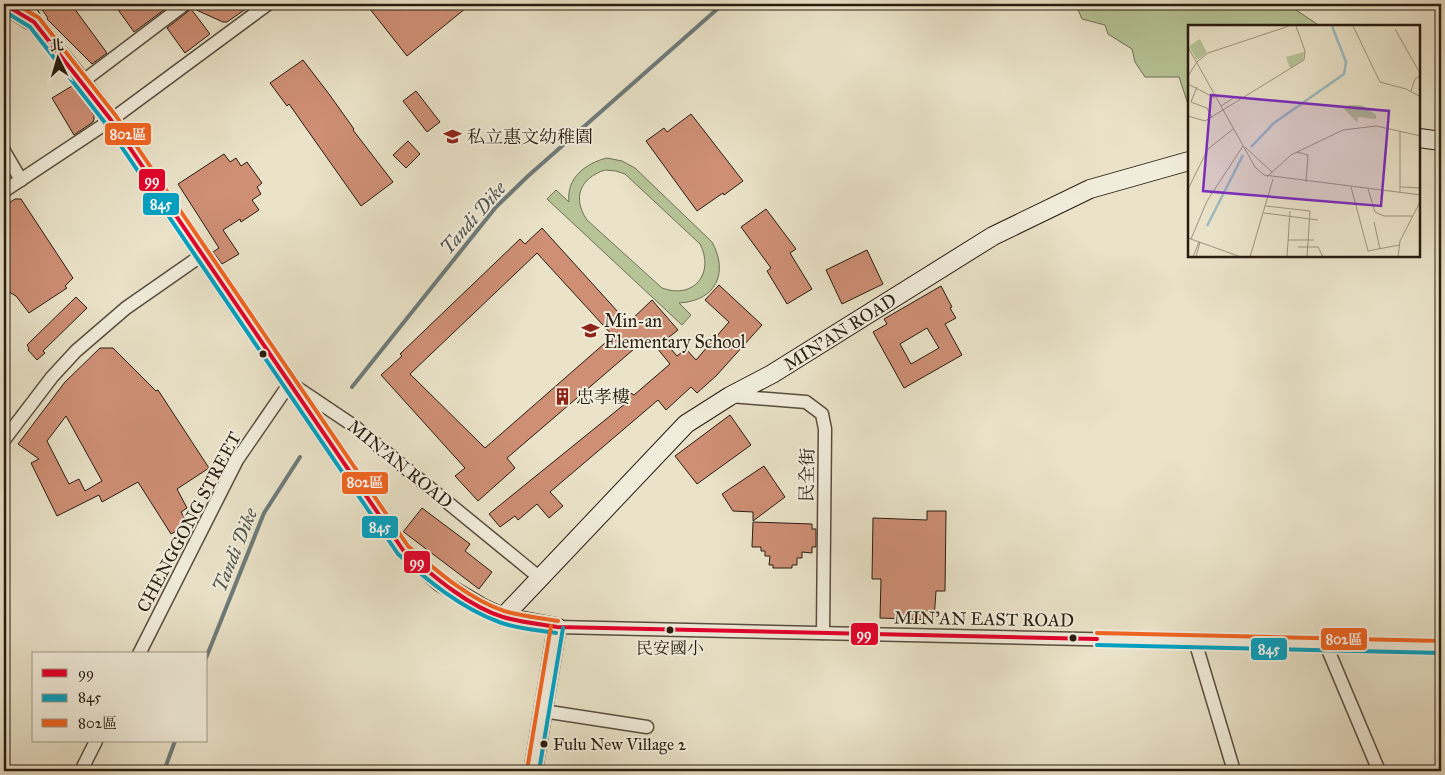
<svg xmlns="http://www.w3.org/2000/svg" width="1445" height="775" font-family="'IM FELL Great Primer','Noto Serif TC',serif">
	<rect width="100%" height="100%" fill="#eae3c9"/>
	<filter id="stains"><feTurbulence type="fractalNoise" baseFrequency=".004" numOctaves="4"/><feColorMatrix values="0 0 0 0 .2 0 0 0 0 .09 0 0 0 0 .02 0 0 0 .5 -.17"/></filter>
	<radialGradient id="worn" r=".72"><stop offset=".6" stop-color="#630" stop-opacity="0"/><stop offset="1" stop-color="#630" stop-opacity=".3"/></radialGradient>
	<g fill="#b6c497" stroke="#6f7054" fill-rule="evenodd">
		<path d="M1077,4H1287L1320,26H1189V107L1179,77H1145L1135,62L1132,49L1108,34L1105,25L1082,19L1076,5Z"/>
		<path d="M607,158L622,161L635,168L712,242C729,273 716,301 679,303L691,315L682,325L547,199L556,190L569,202C566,178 586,163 607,158ZM605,170L616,171L625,174L700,244C715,273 694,300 662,288L587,220C572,198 580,178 605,170Z"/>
	</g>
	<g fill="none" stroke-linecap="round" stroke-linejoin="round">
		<g stroke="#6e7b7a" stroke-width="4">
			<path d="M352,387L496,207L528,176L723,4"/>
			<path d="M206,658L264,513L300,457"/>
			<path d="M164,771L175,741"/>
		</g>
	</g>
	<g fill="#ce8f75" stroke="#281c10" fill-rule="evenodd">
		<path d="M38,4H71L107,53L92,64L47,19L48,18Z"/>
		<path d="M114,4H172L134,32Z"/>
		<path d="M193,4H253L227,22H223L192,8Z"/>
		<path d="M366,4H471L407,56Z"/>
		<path d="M191,9L210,34L185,53L167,28Z"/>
		<path d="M303,60L329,94L354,129L353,130L393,182L361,206L289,104L287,106L270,83Z"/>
		<path d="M72,86L94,115V119L93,122L74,135L52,98Z"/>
		<path d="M416,91L440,122L427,132L403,101Z"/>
		<path d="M691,114L743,181L724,195L723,193L697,211L646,141L664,128L667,132Z"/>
		<path d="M408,141L420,154L406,168L393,155Z"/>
		<path d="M224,154L230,162L236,158L241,166L247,162L262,183L257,187L261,194L252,200L259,210L241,222L240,219L223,230L239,254L222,264L213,252L219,248L178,184Z"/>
		<path d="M15,199H21L73,278L65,286L67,288L29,313L16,296L4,289V206Z"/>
		<path d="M766,209L796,249L790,253L812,289L787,304L767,271L771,268L741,227Z"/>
		<path d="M542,228L628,323L652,300L678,330L664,341L677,356L686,349L696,360L729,322L705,300L719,285L762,325L716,376L697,393L691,387L666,410L658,400L550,492L563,506L549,518L537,504L518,520L515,516L500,527L489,514L626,403L622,398L629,392L634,395L670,364L648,337L507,458L515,468L478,501L455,476L465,468L381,375L402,356L400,354L520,239L525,244ZM537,253L613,336L485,448L410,374Z"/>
		<path d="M867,250L883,284L842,304L826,270Z"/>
		<path d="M941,286L952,307L950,308L956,318L945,324L962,355L904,388L873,332L887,324L884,319ZM927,328L939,348L911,364L900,344Z"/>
		<path d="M76,297L87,308L43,351L45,353L37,360L28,350L29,348L27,345Z"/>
		<path d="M100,348H113L156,391L158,390L209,468L177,489L187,508L181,512L188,524L171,534L138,482L102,502L99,495L57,516L31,463L39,459L18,444L65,382ZM66,416L102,481L85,491L79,479L69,484L47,441Z"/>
		<path d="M730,415L751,445L697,484L675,456Z"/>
		<path d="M764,466L785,497L753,521V512L733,511L722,494Z"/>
		<path d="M422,508L470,544L465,551L492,572L479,589L405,533L403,532Z"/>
		<path d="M927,511H946L945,591H936L934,620L880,618L881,579H872L873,518L927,520Z"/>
		<path d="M753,522L812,524V529H816V547H812V553L802,552V558H797V565H792V568H773V565H769L770,556H765V551H761V547H752Z"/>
	</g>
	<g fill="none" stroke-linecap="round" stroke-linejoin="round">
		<defs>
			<g id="street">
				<path d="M82,82L185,4"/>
				<path d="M4,151L21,180"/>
				<path d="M4,191L111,120L268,4"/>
				<path d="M730,396L806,402L822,414L825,429L823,633"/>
				<path d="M4,440L52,377L76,351L126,308L202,255"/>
				<path d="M557,627L1441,647"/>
				<path d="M1195,641L1234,771"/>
				<path d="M1326,645L1379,771"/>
				<path d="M139,654L237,460L290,383L354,426L540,578"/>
				<path d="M543,711L647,727"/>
				<path d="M81,771L96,741"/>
			</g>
			<g id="secondary">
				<path d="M4,4L31,21"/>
				<path d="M22,4L34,22L75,73L111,120L403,550L441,583L483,608L503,617L557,627L533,771"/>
				<path d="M1419,138L1441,141"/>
				<path d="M503,617L686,424L730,396L772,374L993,236L1090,189L1189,161"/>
			</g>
		</defs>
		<use href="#street" stroke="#584e3e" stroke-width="15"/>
		<use href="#secondary" stroke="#281c10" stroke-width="20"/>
		<use href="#street" stroke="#f1eddc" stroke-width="12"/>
		<use href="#secondary" stroke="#f1eddc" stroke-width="18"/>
		<defs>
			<path id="bus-1" d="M4,4L34,22L111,120L403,550C431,574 467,606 503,617C520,622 539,624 557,627L1097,639"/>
			<g id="bus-2">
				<path d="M4,11L30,27L106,124L398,554C428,581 461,608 499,622C517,629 538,630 556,633"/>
				<path d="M1097,645L1441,653"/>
				<path d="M539,771L563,628"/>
			</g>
			<g id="bus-3">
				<path d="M16,4L39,18L116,116L408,546C436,570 468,599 504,611C521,616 541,618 558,621"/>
				<path d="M1097,633L1441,641"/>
				<path d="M527,770L551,626"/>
			</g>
		</defs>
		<use href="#bus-1" stroke="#f1eddc" stroke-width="8"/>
		<use href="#bus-2" stroke="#f1eddc" stroke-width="8"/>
		<use href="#bus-3" stroke="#f1eddc" stroke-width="8"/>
		<use href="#bus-1" stroke="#e4002b" stroke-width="4"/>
		<use href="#bus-2" stroke="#02a2c4" stroke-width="4"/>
		<use href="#bus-3" stroke="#f26522" stroke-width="4"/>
	</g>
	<defs>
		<symbol id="school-bare" viewBox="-9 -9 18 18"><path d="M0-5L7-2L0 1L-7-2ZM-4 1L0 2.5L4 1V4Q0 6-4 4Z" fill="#8f2418" stroke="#f1eddc" stroke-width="2.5" paint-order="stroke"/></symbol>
		<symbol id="building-bare" viewBox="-9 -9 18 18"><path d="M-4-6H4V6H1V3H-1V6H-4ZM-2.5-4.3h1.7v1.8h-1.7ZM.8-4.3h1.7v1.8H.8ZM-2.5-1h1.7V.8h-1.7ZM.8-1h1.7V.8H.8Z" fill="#8f2418" stroke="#f1eddc" stroke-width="2.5" paint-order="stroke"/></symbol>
	</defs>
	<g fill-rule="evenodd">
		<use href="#school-bare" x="440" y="124" width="25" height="25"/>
		<use href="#school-bare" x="578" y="318" width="25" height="25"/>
		<use href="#building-bare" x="550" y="384" width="25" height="25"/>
	</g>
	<g fill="#281c10" stroke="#f1eddc" stroke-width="2">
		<circle cx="263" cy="354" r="4.5"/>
		<circle cx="670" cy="630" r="4.5"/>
		<circle cx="1073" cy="638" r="4.5"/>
		<circle cx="544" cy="744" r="4.5"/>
	</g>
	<g text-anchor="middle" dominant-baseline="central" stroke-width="4" stroke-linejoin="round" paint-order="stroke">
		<g font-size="17" fill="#281c10" stroke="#f1eddc">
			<text x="670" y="648">民安國小</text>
			<text x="553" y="744" text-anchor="start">Fulu New Village 2</text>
		</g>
		<g font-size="18" fill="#281c10" stroke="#f1eddc" text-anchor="start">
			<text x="467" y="137">私立惠文幼稚園</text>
			<text x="604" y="321">Min-an<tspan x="604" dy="21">Elementary School</tspan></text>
			<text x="576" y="397">忠孝樓</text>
		</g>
		<g font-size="18" fill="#281c10" stroke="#f1eddc">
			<text transform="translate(840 332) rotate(-32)">MIN'AN ROAD</text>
			<text transform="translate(400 464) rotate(39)">MIN'AN ROAD</text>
			<text transform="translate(807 475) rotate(-89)">民全街</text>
			<text transform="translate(189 522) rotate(-62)">CHENGGONG STREET</text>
			<text transform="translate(984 619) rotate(1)">MIN'AN EAST ROAD</text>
		</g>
		<g font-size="19" font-style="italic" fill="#51544e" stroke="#f1eddc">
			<text transform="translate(473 218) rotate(-49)">Tandi Dike</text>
			<text transform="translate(235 550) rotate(-68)">Tandi Dike</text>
		</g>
	</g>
	<g transform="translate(1188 25)">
		<rect width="232" height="232" fill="#eae3c9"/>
		<path d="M12,14L19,28L9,35L1,21ZM116,27L115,35L102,43L98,32ZM161,80H174L188,90V94L170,92L169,97L156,84Z" fill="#b6c497"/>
		<path fill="none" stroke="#9dbbc1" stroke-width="2.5" d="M63,122L86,98L156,49L158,37L144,1M19,201L55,130"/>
		<path fill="none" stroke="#9c937f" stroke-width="1" d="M165,1L192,57L218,64L233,72M207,4L233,50M0,22L67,142L76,150L233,170M0,51L9,37L20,28L101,1M0,59L27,73M9,62L3,77L19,83L24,93M223,66L227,54L233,50M33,81L47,72M0,91L17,96L116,35L117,26L108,1M212,106V168M57,122L84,147M109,127L120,130L118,157M79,152L103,130L155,105L188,101L233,111M163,162L180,226L211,220M213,162L233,163M0,164L20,124L45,104M180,164L187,187L196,191H224M78,181L122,186L119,232M76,188L130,195M186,197L192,224M0,213L53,232M3,214L19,176L55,121M100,215H126M110,222H130L135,232M5,232L11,217M8,232L12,217M62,232L85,154M99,232L102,186M210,232L212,216L233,175"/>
		<path fill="#7b2cbf" fill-opacity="0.15" stroke="#7b2cbf" stroke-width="2.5" d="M23,70L201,86L193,181L15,166Z"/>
		<rect width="232" height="232" fill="none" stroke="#281c10" stroke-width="2.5"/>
	</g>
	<g stroke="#f1eddc" stroke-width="2">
		<rect x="104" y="122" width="48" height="24" rx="5" fill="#f26522"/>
		<rect x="138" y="168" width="28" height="24" rx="5" fill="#e4002b"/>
		<rect x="142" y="192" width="38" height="24" rx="5" fill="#02a2c4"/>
		<rect x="341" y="471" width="48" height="24" rx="5" fill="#f26522"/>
		<rect x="361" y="515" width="38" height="24" rx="5" fill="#02a2c4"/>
		<rect x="403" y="550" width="28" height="24" rx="5" fill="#e4002b"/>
		<rect x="850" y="622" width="29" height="24" rx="5" fill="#e4002b"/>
		<rect x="1320" y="627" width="48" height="24" rx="5" fill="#f26522"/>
		<rect x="1250" y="637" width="38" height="24" rx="5" fill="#02a2c4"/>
	</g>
	<g font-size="14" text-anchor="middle" font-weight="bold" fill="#fff">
		<text x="128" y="139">802區</text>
		<text x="152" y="185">99</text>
		<text x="161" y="209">845</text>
		<text x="365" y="487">802區</text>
		<text x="380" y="532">845</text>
		<text x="417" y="567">99</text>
		<text x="864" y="639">99</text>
		<text x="1344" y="644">802區</text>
		<text x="1269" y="654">845</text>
	</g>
	<rect width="1445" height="775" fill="none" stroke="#eae3c9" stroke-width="20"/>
	<rect x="5" y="5" width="1435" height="765" fill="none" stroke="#281c10" stroke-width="2.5"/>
	<rect x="10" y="10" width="1425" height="755" fill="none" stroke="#281c10"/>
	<rect x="32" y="652" width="175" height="90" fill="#f1eddc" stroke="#a1998a"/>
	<rect x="42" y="669" width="25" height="8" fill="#e4002b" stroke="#a1998a"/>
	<text x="78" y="678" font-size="15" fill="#281c10">99</text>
	<rect x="42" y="694" width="25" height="8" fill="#02a2c4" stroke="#a1998a"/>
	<text x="78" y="702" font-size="15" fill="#281c10">845</text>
	<rect x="42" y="719" width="25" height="8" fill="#f26522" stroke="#a1998a"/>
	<text x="78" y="728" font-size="15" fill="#281c10">802區</text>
	<g transform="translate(58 58) rotate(355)" stroke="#f1eddc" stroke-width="4" paint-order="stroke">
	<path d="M0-4L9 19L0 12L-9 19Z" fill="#281c10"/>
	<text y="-8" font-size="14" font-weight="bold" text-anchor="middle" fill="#281c10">北</text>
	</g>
	<rect width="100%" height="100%" filter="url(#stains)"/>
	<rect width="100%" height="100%" fill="url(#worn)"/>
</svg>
